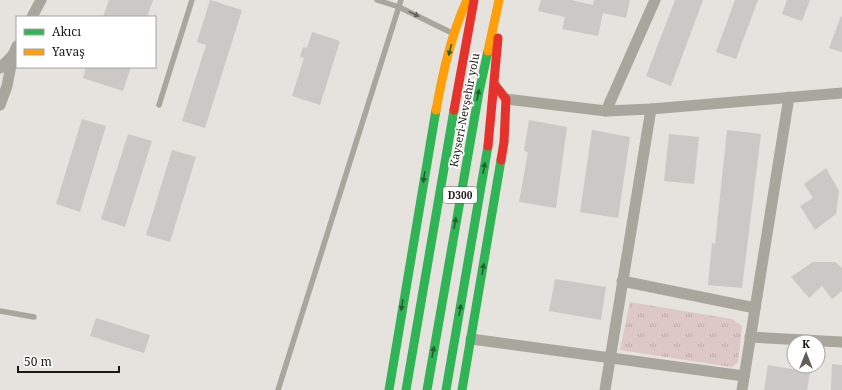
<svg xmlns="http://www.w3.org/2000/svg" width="842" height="390" font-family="'Noto Serif',serif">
	<defs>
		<pattern id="park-tufts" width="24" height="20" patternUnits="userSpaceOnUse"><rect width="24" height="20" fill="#ddc7c7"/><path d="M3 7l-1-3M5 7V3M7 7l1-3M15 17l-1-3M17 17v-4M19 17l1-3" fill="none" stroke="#bdaaaa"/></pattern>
	</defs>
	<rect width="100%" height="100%" fill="#e6e2dd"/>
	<path fill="url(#park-tufts)" d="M630,302L732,319L742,326L738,362L732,367L620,350Z"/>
	<g fill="#ccc8c5">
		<path d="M109,0H153L147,17H103Z"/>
		<path d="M210,0L242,10L205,128L182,121L206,45L197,42Z"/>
		<path d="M541,0H571L593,5L594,0H630L626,18L603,13L598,36L562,29L565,17L538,11Z"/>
		<path d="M675,0H703L671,86L646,76Z"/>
		<path d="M735,0H758L736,59L716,52Z"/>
		<path d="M787,0H810L802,21L782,14Z"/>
		<path d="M841,16L842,17V52L829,48Z"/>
		<path d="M312,32L340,41L320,105L292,96L304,58L300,57L303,47L307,48Z"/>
		<path d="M86,67H131L123,91L83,78Z"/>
		<path d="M82,119L106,126L80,212L56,204Z"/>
		<path d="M529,120L567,127L556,208L519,202L528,152L524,151Z"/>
		<path d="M592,130L630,137L618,218L580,212Z"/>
		<path d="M727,130L761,134L742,288L708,285L712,243L715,244Z"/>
		<path d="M128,134L152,141L125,227L101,219Z"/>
		<path d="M669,134L699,137L694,184L664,181Z"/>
		<path d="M172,150L196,157L170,242L146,235Z"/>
		<path d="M826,168L839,191L836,214L815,230L800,206L813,198L804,184Z"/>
		<path d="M813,262H835L842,268V291L832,299L822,286L809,298L791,277Z"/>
		<path d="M555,279L606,287L601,320L549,311Z"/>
		<path d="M96,318L150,335L144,353L90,336Z"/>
		<path d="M832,364L842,365V390H831Z"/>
		<path d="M768,365L810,372L807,390H764Z"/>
	</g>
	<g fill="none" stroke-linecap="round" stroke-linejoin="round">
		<g stroke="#a9a69d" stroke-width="5.5">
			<path d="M377,0L399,7L452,33"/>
			<path d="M159,105L192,0"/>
			<path d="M0,311L34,317"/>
			<path d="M278,390L401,0"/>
		</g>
		<g stroke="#a9a69d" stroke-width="11">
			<path d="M32,17L41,0"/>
			<path d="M0,68L13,55"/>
			<path d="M506,99L606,111L651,109L842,93"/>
			<path d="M0,105L7,86L13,55L17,46"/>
			<path d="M606,111L655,0"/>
			<path d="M622,281L755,308"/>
			<path d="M750,337L842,342"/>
			<path d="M471,339L744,376"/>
			<path d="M605,390L651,109"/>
			<path d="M742,390L789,97"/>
		</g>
		<g stroke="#30b455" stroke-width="9">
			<path d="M389,390L436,110"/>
			<path d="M406,390L454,110"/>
			<path d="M427,390L479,92L488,51"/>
			<path d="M446,390L488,146"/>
			<path d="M462,390L501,160"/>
		</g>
		<g stroke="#ff9f0a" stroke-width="9">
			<path d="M488,51L499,0"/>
			<path d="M436,110C443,72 451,35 467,0"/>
		</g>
		<g stroke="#e5322d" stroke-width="9">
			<path d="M495,85L506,99L504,142L501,160"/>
			<path d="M454,110L474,0"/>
			<path d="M488,146L498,38"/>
		</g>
	</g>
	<defs><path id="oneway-solid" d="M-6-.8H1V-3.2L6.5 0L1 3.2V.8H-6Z"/></defs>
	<use fill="#625f59" href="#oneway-solid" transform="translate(414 14) rotate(26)"/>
	<g fill="#245e32">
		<use href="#oneway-solid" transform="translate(450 50) rotate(104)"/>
		<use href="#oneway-solid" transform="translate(478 95) rotate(-79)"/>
		<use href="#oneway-solid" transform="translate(484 168) rotate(-80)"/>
		<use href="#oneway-solid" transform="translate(424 177) rotate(100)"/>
		<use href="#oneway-solid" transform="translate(455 223) rotate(-80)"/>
		<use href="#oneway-solid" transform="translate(483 269) rotate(-81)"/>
		<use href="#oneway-solid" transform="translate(402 305) rotate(99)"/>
		<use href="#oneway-solid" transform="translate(460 310) rotate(-80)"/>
		<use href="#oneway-solid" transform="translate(433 352) rotate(-80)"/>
	</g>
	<g text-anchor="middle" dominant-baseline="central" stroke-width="3.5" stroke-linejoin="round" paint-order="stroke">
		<rect fill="#fff" stroke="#5f5d5b" stroke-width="1" x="443" y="187" width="34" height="16" rx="3"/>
		<g font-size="10" font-weight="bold" fill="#1b1815">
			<text x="460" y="195">D300</text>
		</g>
		<g font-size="11" fill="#1b1815" stroke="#fff">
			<text transform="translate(464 110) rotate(-79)">Kayseri-Nevşehir yolu</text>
		</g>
	</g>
	<rect x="16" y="16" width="140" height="52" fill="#ffffff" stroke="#a4a3a1"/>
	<rect x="24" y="29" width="20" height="6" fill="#30b455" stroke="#a4a3a1"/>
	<text x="52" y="36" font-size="12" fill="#1b1815">Akıcı</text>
	<rect x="24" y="49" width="20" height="6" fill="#ff9f0a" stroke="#a4a3a1"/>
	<text x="52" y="56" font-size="12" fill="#1b1815">Yavaş</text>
	<g transform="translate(806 354)"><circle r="19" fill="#ffffff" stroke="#a4a3a1"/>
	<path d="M0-3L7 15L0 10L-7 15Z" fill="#625f5b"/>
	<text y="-6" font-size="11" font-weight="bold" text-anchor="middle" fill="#1b1815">K</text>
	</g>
	<path d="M18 366v6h101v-6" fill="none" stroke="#1b1815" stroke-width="2"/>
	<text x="24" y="366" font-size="12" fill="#1b1815" stroke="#ffffff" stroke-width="3" paint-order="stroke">50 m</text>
</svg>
